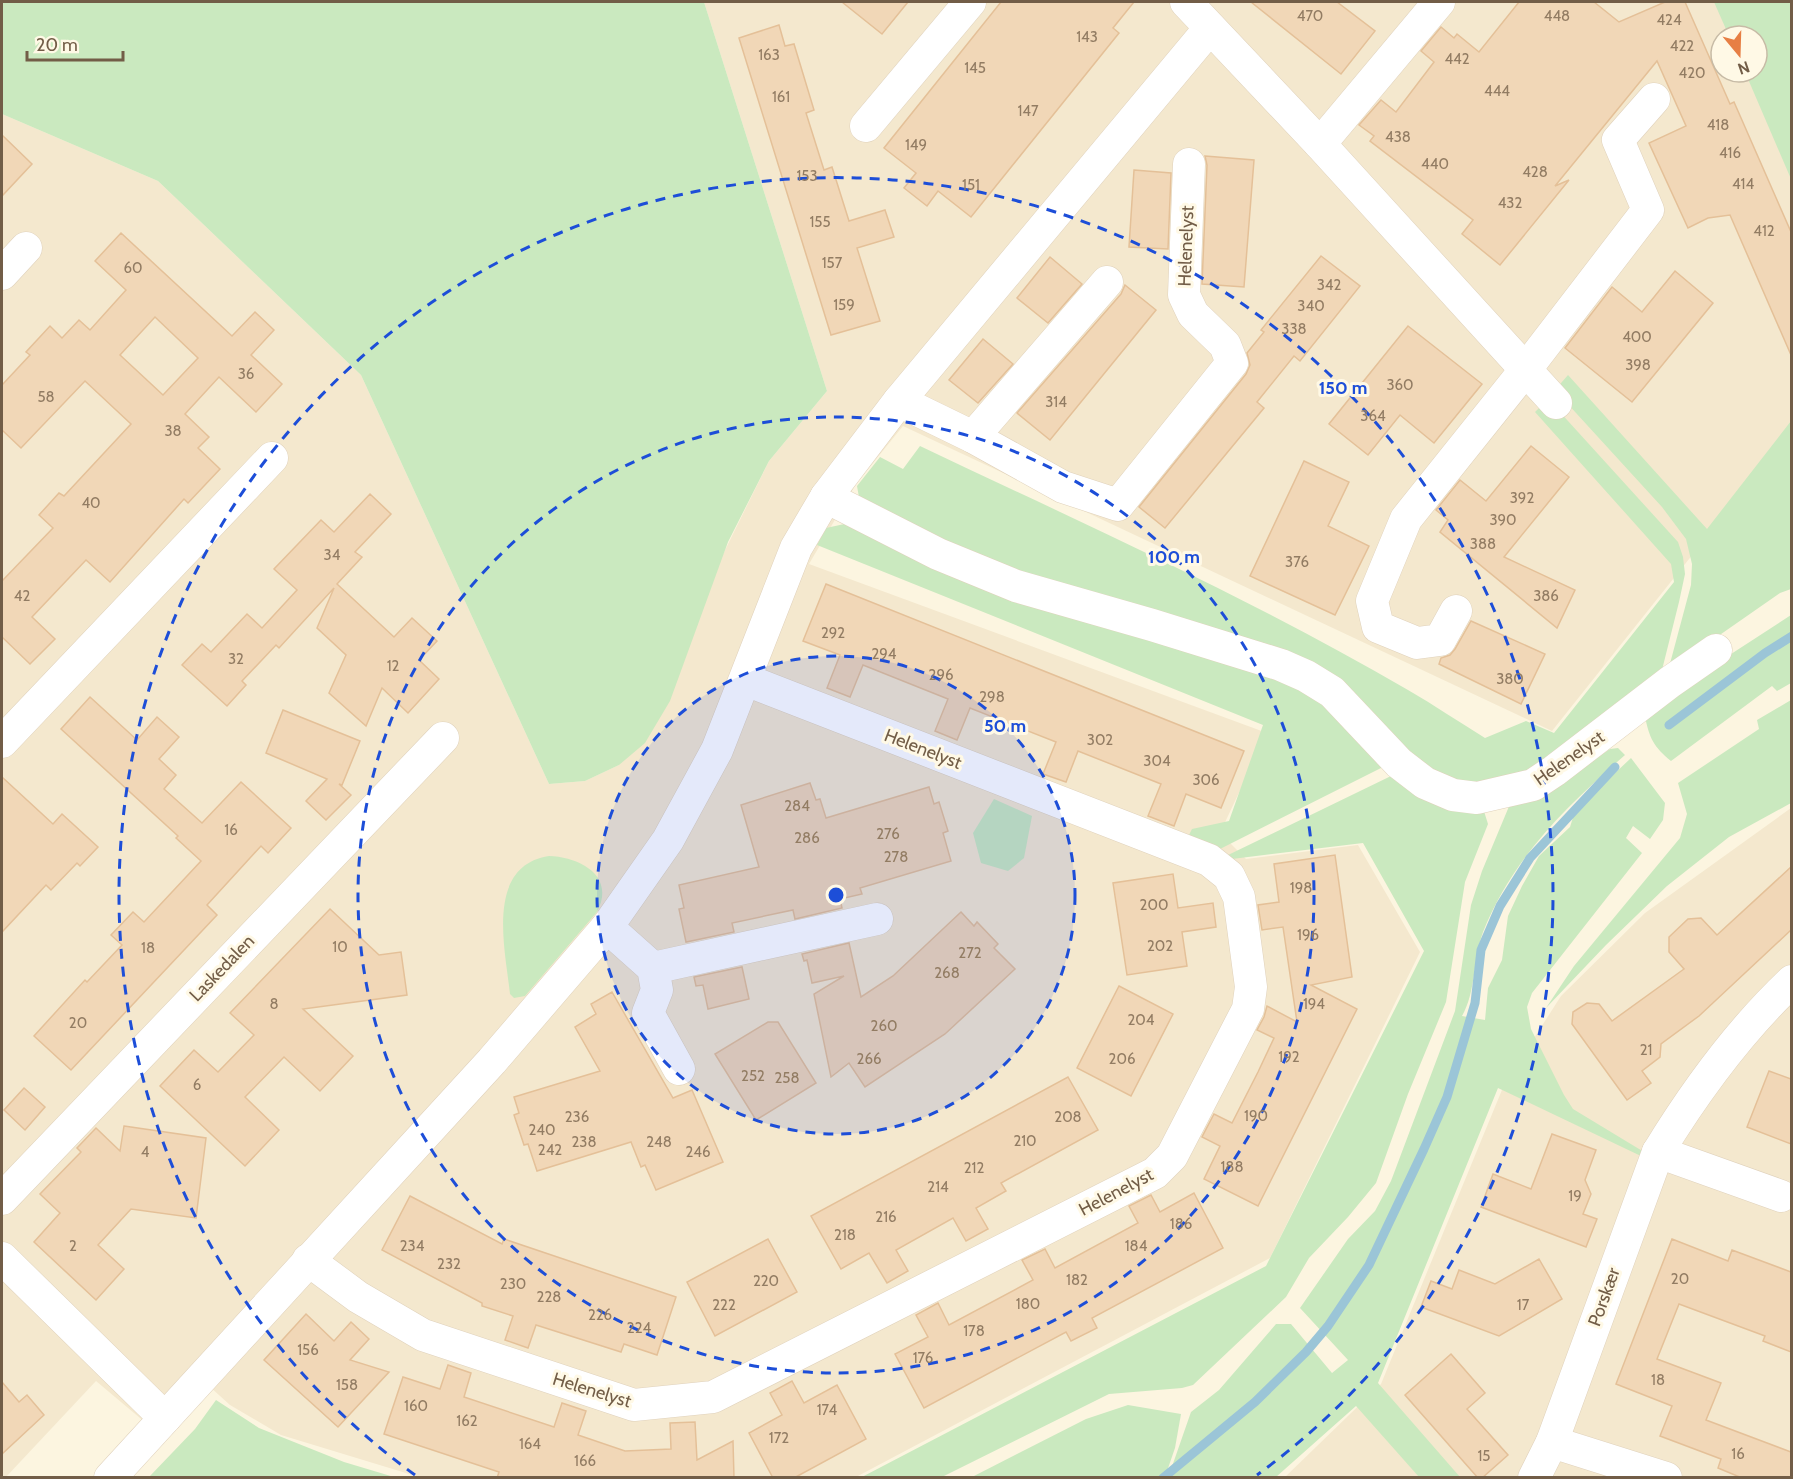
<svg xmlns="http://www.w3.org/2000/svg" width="1793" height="1479" font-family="Cabin,sans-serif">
	<rect width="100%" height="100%" fill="#fcf5e0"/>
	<g fill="#f4e8ce">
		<path d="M704,2H1720L1735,36H1721V72H1751L1791,161V431L1552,731L903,426L856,484L809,564L1267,733L1220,833L1246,859L1358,845L1420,952L1270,1258L856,1477H419L281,1435L230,1405L199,1377L153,1429L96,1381L6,1477H2V114L158,181L361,375L549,784L585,781L619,765L769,461L827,391Z"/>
		<path d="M1791,808V1477L1284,1478L1381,1384L1504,1085L1561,996L1645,913Z"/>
	</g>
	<g fill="#cae9bf">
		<path d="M2,2H704L827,391L769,461L728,542L670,701L645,743L619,765L585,781L549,784L361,375L158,181L2,114Z"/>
		<path d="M1714,2H1791V179L1745,72H1757V36H1729Z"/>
		<path d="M1568,375L1707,529L1791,421V589L1780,593L1668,671L1691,585L1692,564L1686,539L1662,507L1555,390Z"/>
		<path d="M1548,399L1678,542L1683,557L1685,574L1679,602L1660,678L1521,777L1468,784L1434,772L1410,756L1370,714L992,565L860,503L857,486L880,457L903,469L920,446C1084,524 1251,598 1408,690C1434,705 1459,722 1485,738L1526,721L1554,733L1674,582L1671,564L1535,412Z"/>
		<path d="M849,523L1176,641L1323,698L1385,766L1218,850L1187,839L1192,829L1229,821L1263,725L817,545L826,528Z"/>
		<path d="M1791,615V683L1777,691L1772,686L1671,761C1654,747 1649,738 1645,716L1728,656Z"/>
		<path d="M1791,700V803L1729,837L1667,886L1606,945L1546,1008L1574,966L1680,838L1687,814L1678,783L1759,729L1757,720Z"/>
		<path d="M1618,748L1625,755C1566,807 1513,857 1483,932C1473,959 1476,992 1462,1016L1485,1020L1488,988L1502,960L1508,916L1522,886L1539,856L1570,827L1575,811L1631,758L1665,803L1663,820L1650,839L1633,826L1626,838L1642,853L1532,993L1527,1007L1531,1029L1564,1095L1573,1109L1644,1152L1643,1157L1498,1088L1378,1383L1460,1477H1419L1356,1406L1276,1477L1168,1478L1191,1412L1219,1390L1276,1324H1291L1332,1373L1348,1360L1300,1308L1348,1239L1375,1211L1391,1181L1455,1011L1471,905L1482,871L1510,804L1566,778L1610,749Z"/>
		<path d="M1391,776L1483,808L1488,824L1465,882L1446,1002L1408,1094L1376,1183L1348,1217L1309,1258L1286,1297L1193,1385L1182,1388L1109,1394L942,1477L860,1478L1266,1266L1424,951L1363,843L1232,859L1226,856Z"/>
		<path d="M994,799L1032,816L1024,858L1008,871L981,863L973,833Z"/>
		<path d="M549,856C580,857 616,876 597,912L525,996L514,998L510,994C505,948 485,866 549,856Z"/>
		<path d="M216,1400L259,1428L344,1462L394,1477H149L195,1429Z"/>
		<path d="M1128,1405L1181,1414L1175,1448L1165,1477H972L1086,1419Z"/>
	</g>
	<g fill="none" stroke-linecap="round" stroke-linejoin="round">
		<g stroke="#9bc5d7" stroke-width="9">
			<path d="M1669,725L1765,653L1792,636"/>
			<path d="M1163,1478L1255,1402L1306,1352L1328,1326L1369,1265L1424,1149L1447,1097L1475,1003L1481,950L1500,906L1530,858L1615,767"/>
		</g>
	</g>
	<g fill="#f1d7b7" stroke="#e4c098" stroke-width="1.5" fill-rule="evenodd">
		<path d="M842,2H908L882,34Z"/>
		<path d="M1001,2H1134L1113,28L1119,33L971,217L938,191L927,206L904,188L916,173L884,148Z"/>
		<path d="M1251,2H1337L1375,31L1341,74Z"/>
		<path d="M1519,2H1594L1619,22L1665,2H1685L1730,104L1734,102L1791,232V355L1730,215L1708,218L1688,228L1649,143L1686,126L1657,61L1555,186L1569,180L1500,265L1462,234L1473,220L1370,141L1374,136L1359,125L1381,100L1396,112L1434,62L1421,51L1441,27L1454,38L1457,34L1479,52Z"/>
		<path d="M779,25L785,46L794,44L814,110L806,113L824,170L832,167L849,221L885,210L894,237L857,248L880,321L831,335L739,38Z"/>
		<path d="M2,135L32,164L2,196Z"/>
		<path d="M1205,156L1254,160L1244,287L1202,284L1207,165Z"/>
		<path d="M1134,170L1171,173L1168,249L1129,247Z"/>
		<path d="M121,233L232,336L255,312L274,330L251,355L282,384L256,412L219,377L185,414L209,437L198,448L220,469L188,503L184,499L110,582L86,560L32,617L55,639L30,664L2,637V581L53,528L39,515L59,493L64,496L131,424L85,381L21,448L2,430V385L30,355L26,352L50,326L62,338L79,320L90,330L126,290L95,261ZM155,317L198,358L163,395L120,355Z"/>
		<path d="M1321,256L1360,286L1300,361L1294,356L1257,402L1264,408L1165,528L1139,507L1246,374L1250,365L1247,353L1264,332L1261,330Z"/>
		<path d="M1050,257L1082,284L1048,323L1017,298Z"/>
		<path d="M1675,271L1713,303L1632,402L1565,348L1612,287L1642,312Z"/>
		<path d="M1125,285L1156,310L1050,440L1017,413L1121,294Z"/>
		<path d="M1408,326L1482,384L1434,443L1400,415L1368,455L1329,424Z"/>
		<path d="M983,339L1013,364L978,403L949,380Z"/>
		<path d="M1531,446L1569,477L1504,557L1575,590L1557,628L1440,532L1448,520L1436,510L1460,480L1486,501Z"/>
		<path d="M1304,461L1349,482L1328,526L1369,546L1335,615L1250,576Z"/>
		<path d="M370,494L391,514L355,552L362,557L337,584L394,637L412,618L437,641L419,660L439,679L408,713L382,688L366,726L329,693L346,655L317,628L334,588L279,648L276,645L242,681L246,685L227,706L182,665L202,644L211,652L247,614L262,628L297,590L274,569L321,520L334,532Z"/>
		<path d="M826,584L1244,751L1221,808L1186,794L1174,826L1148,816L1161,784L1078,751L1066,782L1043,774L1056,742L970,708L957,740L935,731L948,699L863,665L850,697L827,688L840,655L803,641Z"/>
		<path d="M1471,621L1545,654L1521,704L1439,664L1441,658L1450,655L1455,649Z"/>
		<path d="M90,697L137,740L157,717L179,737L159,759L176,775L164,789L202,823L241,782L291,828L268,853L261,846L207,905L217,915L71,1070L34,1036L85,980L87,982L122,945L111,935L133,912L144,922L201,861L176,838L178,836L61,729Z"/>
		<path d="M283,710L360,741L342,785L339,784L351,795L326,820L306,801L327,779L266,753Z"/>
		<path d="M2,777L53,824L62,814L98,847L80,866L77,863L51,890L46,885L2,932Z"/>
		<path d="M810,783L816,800L820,799L826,818L929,787L934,804L939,802L948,831L943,833L951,861L860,888L862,894L840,899L842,908L795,919L793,910L732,923L734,932L686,942L679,909L684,908L679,885L759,867L741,805Z"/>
		<path d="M1335,855L1352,977L1311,985L1357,1009L1258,1206L1204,1179L1220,1146L1202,1137L1214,1114L1232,1123L1258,1072L1274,1038L1257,1030L1264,1017L1267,1006L1297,1022L1283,927L1262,930L1258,905L1279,902L1274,864Z"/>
		<path d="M1791,867V930L1699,1016L1661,1044L1660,1057L1642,1071L1651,1083L1627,1100L1572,1024L1573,1012L1587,1003L1599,1004L1612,1021L1684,969L1669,952V937L1688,919L1701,918L1717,935Z"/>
		<path d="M1173,874L1178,908L1213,903L1216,927L1182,932L1187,966L1127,975L1113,883Z"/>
		<path d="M330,909L379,955L401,952L407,995L303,1009L353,1056L320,1091L284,1057L245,1097L279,1130L245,1166L160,1086L194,1050L218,1072L254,1035L230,1013Z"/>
		<path d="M961,912L974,926L977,922L998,944L994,948L1015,969L945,1034L865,1087L849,1063L831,1077L814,994L844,976L812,983L807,960L804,961L802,954L849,943L861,997L893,976Z"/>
		<path d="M742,967L749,999L708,1009L703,985L696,986L694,977Z"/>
		<path d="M1119,986L1173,1014L1131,1096L1077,1068Z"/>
		<path d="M612,992L673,1098L692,1090L723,1162L656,1190L645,1165L641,1167L631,1142L537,1171L528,1144L524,1145L514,1115L519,1113L514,1097L600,1071L575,1027L596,1014L591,1004Z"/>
		<path d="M768,1022H778L816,1083L756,1120L715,1054Z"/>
		<path d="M1769,1071L1791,1079V1144L1747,1127Z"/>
		<path d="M1068,1077L1098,1130L1001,1183L1006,1191L976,1208L988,1229L966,1241L953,1218L896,1250L908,1271L887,1283L869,1253L841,1269L811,1216Z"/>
		<path d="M24,1088L45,1107L25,1130L4,1110Z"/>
		<path d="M124,1126L206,1138L196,1218L131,1209L98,1245L124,1269L96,1300L34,1242L60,1213L40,1194L81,1152L77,1148L96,1128L120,1151Z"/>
		<path d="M1552,1134L1596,1150L1585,1180L1591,1194L1583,1214L1597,1219L1586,1247L1481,1207L1493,1174L1531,1189Z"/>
		<path d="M1194,1193L1223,1248L1092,1318L1097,1328L1071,1341L1066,1332L924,1408L895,1354L928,1337L916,1315L938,1303L949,1325L1033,1280L1022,1260L1045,1249L1055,1268L1138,1223L1129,1206L1151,1195L1160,1212Z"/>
		<path d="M410,1196L502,1244L504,1239L676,1297L657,1355L624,1344L621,1352L536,1325L528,1348L505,1340L513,1316L482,1306V1303L382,1250Z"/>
		<path d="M768,1239L797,1292L715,1336L687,1282Z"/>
		<path d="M1672,1239L1728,1261L1732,1250L1791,1272V1352L1763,1341L1765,1336L1679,1304L1657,1359L1721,1383L1706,1420L1791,1452V1478H1742L1718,1468L1721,1459L1660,1436L1672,1406L1616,1384Z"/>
		<path d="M1539,1259L1562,1299L1499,1336L1421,1307L1431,1281L1452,1289L1459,1270L1495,1284Z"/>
		<path d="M306,1314L334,1341L351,1322L369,1339L350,1360L389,1372L338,1427L264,1360Z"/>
		<path d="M1451,1354L1485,1393L1467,1409L1508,1455L1482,1478H1478L1405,1395Z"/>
		<path d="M448,1365L471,1373L464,1397L554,1427L562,1403L586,1411L578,1435L625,1451L671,1449L670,1423L695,1422L697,1460L733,1441L734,1478H497L499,1472L384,1434L403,1377L440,1389Z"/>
		<path d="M792,1381L804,1403L837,1385L866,1439L794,1478H773L749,1433L782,1415L770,1393Z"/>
		<path d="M2,1382L19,1402L27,1395L44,1415L2,1454Z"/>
	</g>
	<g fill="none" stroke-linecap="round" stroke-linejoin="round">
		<defs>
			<g id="street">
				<path d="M1186,2L1320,144L1556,403"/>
				<path d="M866,126L970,2"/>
				<path d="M1320,144L1439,2"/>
				<path d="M2,274L26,248"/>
				<path d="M899,401L973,437L1063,487L1118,505L1232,363L1225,345L1193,314L1184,295L1189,164"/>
				<path d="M973,437L1107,282"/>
				<path d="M826,497L938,554L1016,586L1152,625L1281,665L1306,676L1332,692L1399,763L1425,783L1453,795L1477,798L1533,785L1554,771L1670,682L1716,650"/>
				<path d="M1456,611L1440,640L1417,643L1378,627L1372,601L1406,519L1526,369L1648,210L1618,140L1654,99"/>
				<path d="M2,742L272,458"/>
				<path d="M607,927L653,968L657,990L648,1013L679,1069"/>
				<path d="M653,968L877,919"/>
				<path d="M1658,1152L1781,1196"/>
				<path d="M2,1199L443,738"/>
				<path d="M2,1258L165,1418"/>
				<path d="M308,1260L358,1297L423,1335L634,1405L713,1397L1155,1173L1172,1156L1248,1009L1251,987L1239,897L1229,876L1209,860L746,680"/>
				<path d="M1552,1442L1666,1478"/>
				<path d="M110,1478L492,1061L607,927L668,840L717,750L796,548L826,497L899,401L1210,28"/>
				<path d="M1534,1478L1552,1442L1658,1152C1696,1090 1738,1032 1792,981"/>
			</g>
		</defs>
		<use href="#street" stroke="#e0d2bc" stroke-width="33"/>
		<use href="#street" stroke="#fff" stroke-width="32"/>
	</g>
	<circle cx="836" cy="895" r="239" fill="#1d4ed8" fill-opacity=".12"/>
	<g fill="none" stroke="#1d4ed8" stroke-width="3" stroke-dasharray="10 8">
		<circle cx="836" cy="895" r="239"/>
		<circle cx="836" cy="895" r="478"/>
		<path d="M415 1475A717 717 0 1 1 1257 1475"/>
	</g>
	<g text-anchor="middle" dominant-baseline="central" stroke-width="6" stroke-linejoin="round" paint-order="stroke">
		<g font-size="15" fill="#927c63">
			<text x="1310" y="16">470</text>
			<text x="1557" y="16">448</text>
			<text x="1669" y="20">424</text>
			<text x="1087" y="37">143</text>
			<text x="1682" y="46">422</text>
			<text x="769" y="55">163</text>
			<text x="1457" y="59">442</text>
			<text x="975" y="68">145</text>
			<text x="1692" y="73">420</text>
			<text x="1497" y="91">444</text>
			<text x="781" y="97">161</text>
			<text x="1028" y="111">147</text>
			<text x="1718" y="125">418</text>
			<text x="1398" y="137">438</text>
			<text x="916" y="145">149</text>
			<text x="1730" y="153">416</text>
			<text x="1435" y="164">440</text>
			<text x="1535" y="172">428</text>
			<text x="807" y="176">153</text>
			<text x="1743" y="184">414</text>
			<text x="971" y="185">151</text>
			<text x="1510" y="203">432</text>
			<text x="820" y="222">155</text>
			<text x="1764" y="231">412</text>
			<text x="832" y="263">157</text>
			<text x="133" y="268">60</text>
			<text x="1329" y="285">342</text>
			<text x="844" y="305">159</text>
			<text x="1311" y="306">340</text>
			<text x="1294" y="329">338</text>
			<text x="1637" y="337">400</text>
			<text x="1638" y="365">398</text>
			<text x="246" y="374">36</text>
			<text x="1400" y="385">360</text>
			<text x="46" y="397">58</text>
			<text x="1056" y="402">314</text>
			<text x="1373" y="416">364</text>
			<text x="173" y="431">38</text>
			<text x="1522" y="498">392</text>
			<text x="91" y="503">40</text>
			<text x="1503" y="520">390</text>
			<text x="1483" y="544">388</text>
			<text x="332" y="555">34</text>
			<text x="1297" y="562">376</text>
			<text x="22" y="596">42</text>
			<text x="1546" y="596">386</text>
			<text x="833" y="633">292</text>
			<text x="884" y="654">294</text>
			<text x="236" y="659">32</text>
			<text x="393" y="666">12</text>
			<text x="941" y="675">296</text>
			<text x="1510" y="679">380</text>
			<text x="992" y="697">298</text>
			<text x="1100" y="740">302</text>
			<text x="1157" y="761">304</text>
			<text x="1206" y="780">306</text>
			<text x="797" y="806">284</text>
			<text x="231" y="830">16</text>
			<text x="888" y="834">276</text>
			<text x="807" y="838">286</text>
			<text x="896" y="857">278</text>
			<text x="1301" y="888">198</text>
			<text x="1154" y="905">200</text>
			<text x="1308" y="935">196</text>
			<text x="1160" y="946">202</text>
			<text x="340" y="947">10</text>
			<text x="148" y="948">18</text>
			<text x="970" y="953">272</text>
			<text x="947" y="973">268</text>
			<text x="274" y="1004">8</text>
			<text x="1314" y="1004">194</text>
			<text x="1141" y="1020">204</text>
			<text x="78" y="1023">20</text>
			<text x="884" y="1026">260</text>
			<text x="1646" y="1050">21</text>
			<text x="1289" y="1057">192</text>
			<text x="869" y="1059">266</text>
			<text x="1122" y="1059">206</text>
			<text x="753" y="1076">252</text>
			<text x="787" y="1078">258</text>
			<text x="197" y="1085">6</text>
			<text x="1256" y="1116">190</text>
			<text x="577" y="1117">236</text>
			<text x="1068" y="1117">208</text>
			<text x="542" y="1130">240</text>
			<text x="1025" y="1141">210</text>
			<text x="584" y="1142">238</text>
			<text x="659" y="1142">248</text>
			<text x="550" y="1150">242</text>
			<text x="145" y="1152">4</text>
			<text x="698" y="1152">246</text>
			<text x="1232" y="1167">188</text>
			<text x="974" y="1168">212</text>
			<text x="938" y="1187">214</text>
			<text x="1575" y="1196">19</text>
			<text x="886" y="1217">216</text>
			<text x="1181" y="1224">186</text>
			<text x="845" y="1235">218</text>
			<text x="73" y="1246">2</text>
			<text x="412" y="1246">234</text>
			<text x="1136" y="1246">184</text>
			<text x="449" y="1264">232</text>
			<text x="1680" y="1279">20</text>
			<text x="1077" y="1280">182</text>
			<text x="766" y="1281">220</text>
			<text x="513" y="1284">230</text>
			<text x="549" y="1297">228</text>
			<text x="1028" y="1304">180</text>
			<text x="724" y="1305">222</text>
			<text x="1523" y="1305">17</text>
			<text x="600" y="1315">226</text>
			<text x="639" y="1328">224</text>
			<text x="974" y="1331">178</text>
			<text x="308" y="1350">156</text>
			<text x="923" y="1358">176</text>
			<text x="1658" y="1380">18</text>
			<text x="347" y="1385">158</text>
			<text x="416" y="1406">160</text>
			<text x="827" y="1410">174</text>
			<text x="467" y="1421">162</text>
			<text x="779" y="1438">172</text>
			<text x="530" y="1444">164</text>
			<text x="1738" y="1454">16</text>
			<text x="1484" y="1456">15</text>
			<text x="585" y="1461">166</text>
		</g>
		<g font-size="18" fill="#725d47" stroke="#fff9e6">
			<text transform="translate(1186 246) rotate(-88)">Helenelyst</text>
			<text transform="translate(923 749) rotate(21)">Helenelyst</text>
			<text transform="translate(1569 758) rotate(-35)">Helenelyst</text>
			<text transform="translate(222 968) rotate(-46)">Laskedalen</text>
			<text transform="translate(1116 1192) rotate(-28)">Helenelyst</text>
			<text transform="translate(1604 1297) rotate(-70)">Porskær</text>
			<text transform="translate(592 1390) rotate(17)">Helenelyst</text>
		</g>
	</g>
	<circle cx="836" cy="895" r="9" fill="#1d4ed8" stroke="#fff9e6" stroke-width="3"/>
	<g font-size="18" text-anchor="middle" font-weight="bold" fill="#1d4ed8" stroke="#fff9e6" stroke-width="6" stroke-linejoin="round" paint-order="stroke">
		<text x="1343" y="394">150 m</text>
		<text x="1174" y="563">100 m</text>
		<text x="1005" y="732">50 m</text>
	</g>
	<rect width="1793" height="1479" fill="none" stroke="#725d47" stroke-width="6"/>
	<g transform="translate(1739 54) rotate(161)"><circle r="28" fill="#fff9e6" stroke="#c7bba6" stroke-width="1.5"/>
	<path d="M0-4.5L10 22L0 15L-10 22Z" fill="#e77f44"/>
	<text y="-9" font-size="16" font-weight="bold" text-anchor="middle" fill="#725d47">N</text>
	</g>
	<path d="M27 51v9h96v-9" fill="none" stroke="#725d47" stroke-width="3"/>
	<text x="36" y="51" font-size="18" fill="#725d47" stroke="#fff9e6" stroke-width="4.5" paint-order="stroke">20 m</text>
</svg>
